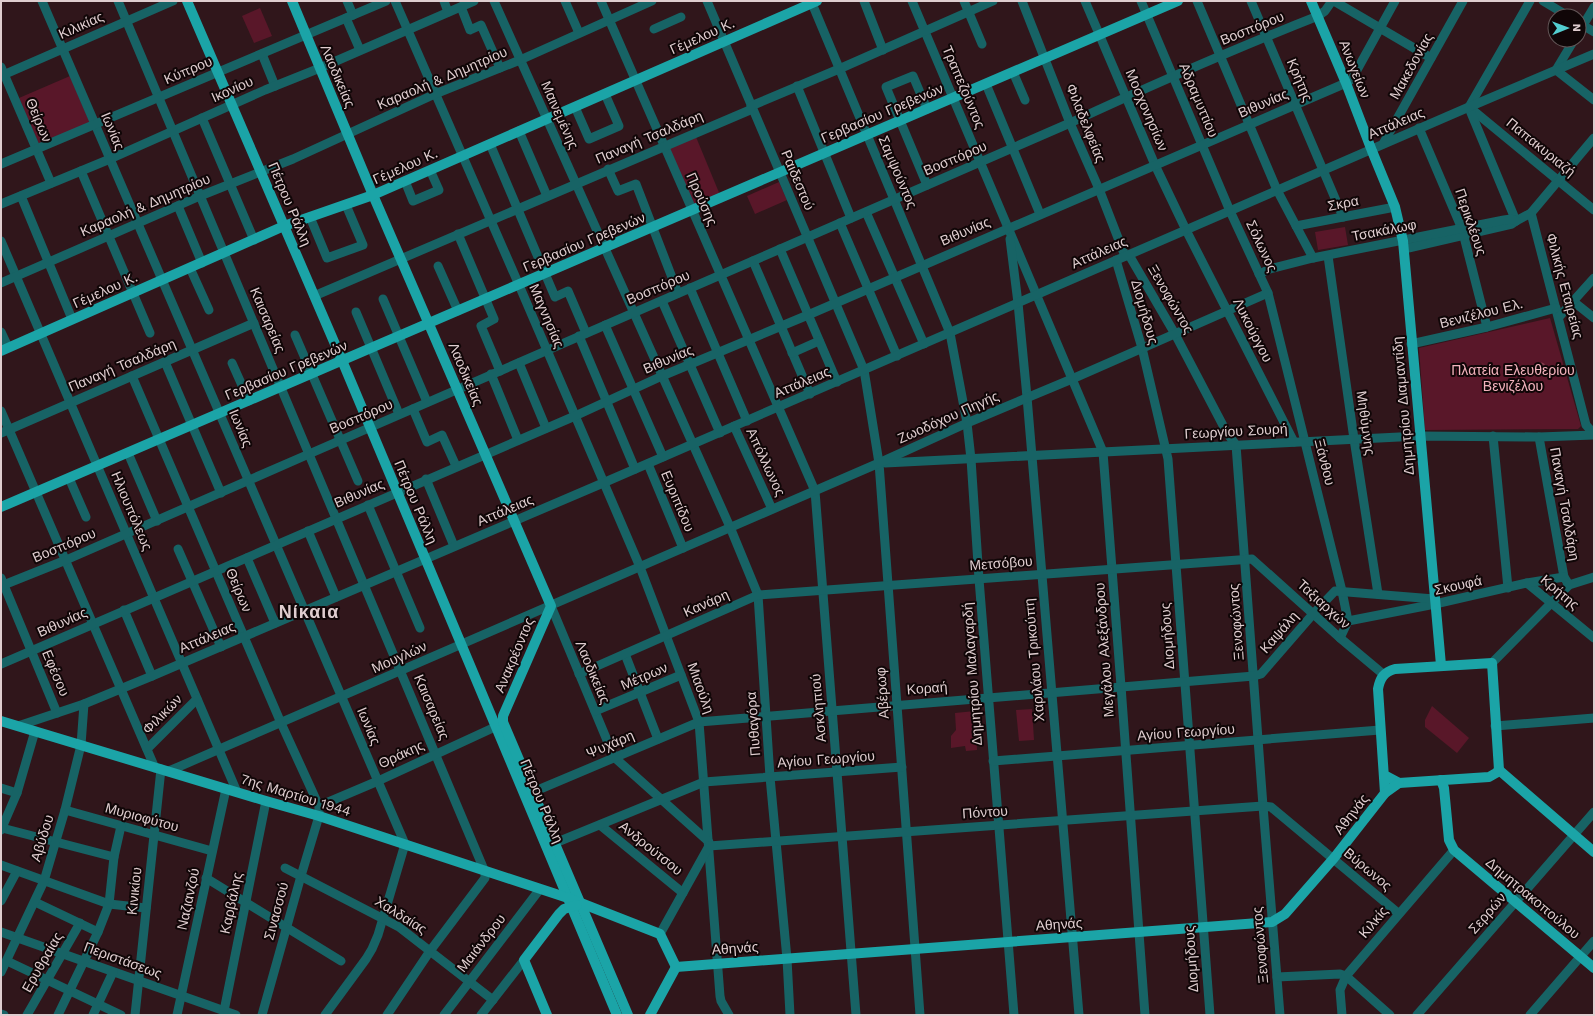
<svg xmlns="http://www.w3.org/2000/svg" width="1595" height="1016" font-family="'Work Sans',sans-serif">
	<rect width="100%" height="100%" fill="#30161b"/>
	<g fill="#591729">
		<path d="M260,8L272,36L254,43L242,16Z"/>
		<path d="M70,76L90,123L39,145L19,98Z"/>
		<path d="M696,137L720,195L693,207L668,148Z"/>
		<path d="M779,182L787,200L755,214L747,196Z"/>
		<path d="M1345,227L1348,245L1318,250L1315,232Z"/>
		<path d="M1550,318L1581,426L1578,429L1425,430L1419,348Z"/>
		<path d="M1432,706L1469,738L1457,753L1425,727V720Z"/>
		<path d="M1032,709L1034,740L1019,741L1016,710Z"/>
		<path d="M975,711L977,750L966,751L965,746L951,748V736L956,730L955,713Z"/>
	</g>
	<circle fill="#843e4d" cx="1541" cy="367" r="4.5"/>
	<g fill="none" stroke-linecap="round" stroke-linejoin="round">
		<g stroke="#176365" stroke-width="9">
			<path d="M42,1L405,844L378,935L372,949L366,959L325,1015"/>
			<path d="M118,1L485,872V878L430,951L387,1015"/>
			<path d="M347,1L353,15"/>
			<path d="M395,1L519,285L640,567L699,722L720,996L721,1001L729,1015"/>
			<path d="M444,1L448,12"/>
			<path d="M494,1L730,527L758,595L770,777L787,959L790,1015"/>
			<path d="M565,1L579,33"/>
			<path d="M601,1L815,491L856,1015"/>
			<path d="M707,1L864,370L879,463L920,1015"/>
			<path d="M811,1L950,333L967,423L971,459L979,579L1014,1015"/>
			<path d="M864,1L883,50"/>
			<path d="M912,1L1103,452L1121,686L1145,1015"/>
			<path d="M964,1L982,44"/>
			<path d="M1022,1L1070,123L1099,189L1125,256"/>
			<path d="M1085,1L1155,165L1186,230L1294,442"/>
			<path d="M1141,1L1230,211L1268,293L1342,591L1348,621L1340,638"/>
			<path d="M1197,1L1277,190L1313,258"/>
			<path d="M1251,1L1343,217"/>
			<path d="M1334,1L1431,58"/>
			<path d="M1543,1L1568,16"/>
			<path d="M461,7L470,30L481,25L500,68"/>
			<path d="M346,18L360,50"/>
			<path d="M1579,23L1594,32"/>
			<path d="M654,29L681,17"/>
			<path d="M1579,32L1594,7"/>
			<path d="M1574,40L1556,70L1594,100"/>
			<path d="M262,54L275,86"/>
			<path d="M1,67L51,183"/>
			<path d="M1013,72L1025,100"/>
			<path d="M1,76L173,1"/>
			<path d="M986,84L1040,214"/>
			<path d="M797,86L851,218"/>
			<path d="M575,107L589,139L619,126L605,94"/>
			<path d="M1469,107L1594,210"/>
			<path d="M1469,107L1530,1"/>
			<path d="M1469,108L1516,221"/>
			<path d="M202,118L254,240"/>
			<path d="M1419,128L1462,229L1487,327"/>
			<path d="M519,131L547,196"/>
			<path d="M490,144L555,297L568,291L586,333"/>
			<path d="M1383,144L1463,1"/>
			<path d="M1,164L386,1"/>
			<path d="M608,169L618,191L636,184L678,293"/>
			<path d="M81,171L150,333"/>
			<path d="M405,181L413,201L439,190L430,170"/>
			<path d="M927,185L886,87L913,76L927,109"/>
			<path d="M21,196L72,319"/>
			<path d="M1,204L110,159L265,90L320,68L474,1"/>
			<path d="M178,206L202,263"/>
			<path d="M866,212L924,344"/>
			<path d="M1531,213L1586,425L1594,434"/>
			<path d="M310,217L327,258L363,245L346,205"/>
			<path d="M840,223L897,356"/>
			<path d="M1296,226L1395,207"/>
			<path d="M458,234L494,319L481,326L500,371"/>
			<path d="M1010,239L1018,303L1027,397L1079,1015"/>
			<path d="M1,241L237,792"/>
			<path d="M780,249L837,382"/>
			<path d="M1404,249L1512,224L1516,221L1531,213L1594,138"/>
			<path d="M1129,255L1175,334L1227,433L1236,445L1263,806L1280,1015"/>
			<path d="M1328,256L1354,439L1378,594"/>
			<path d="M1116,260L1142,348L1168,459L1210,1015"/>
			<path d="M753,261L810,394"/>
			<path d="M438,266L458,311"/>
			<path d="M190,268L209,310"/>
			<path d="M1259,274L1270,269L1313,258L1504,220L1511,219L1516,221"/>
			<path d="M1,283L200,196L293,159L435,94L520,60L652,1"/>
			<path d="M690,288L747,421"/>
			<path d="M314,296L750,110L751,106L839,69L993,1"/>
			<path d="M383,299L427,402"/>
			<path d="M662,301L720,433"/>
			<path d="M1574,302L1594,318"/>
			<path d="M356,312L399,414"/>
			<path d="M1559,317L1594,278"/>
			<path d="M605,325L663,457"/>
			<path d="M1,332L8,347"/>
			<path d="M295,335L358,481"/>
			<path d="M579,336L635,469"/>
			<path d="M1411,344L1487,327L1556,308"/>
			<path d="M792,353L819,341"/>
			<path d="M165,362L221,493"/>
			<path d="M232,363L249,401"/>
			<path d="M519,363L546,428"/>
			<path d="M491,374L518,440"/>
			<path d="M132,376L281,723L319,806V816L301,876L262,1015"/>
			<path d="M413,409L427,442L442,435L456,466"/>
			<path d="M1,411L155,768"/>
			<path d="M734,426L772,509"/>
			<path d="M1,433L254,323"/>
			<path d="M1493,436L1508,588"/>
			<path d="M1539,437L1564,577L1569,585"/>
			<path d="M128,453L157,521"/>
			<path d="M885,463L1419,436L1539,437L1594,435"/>
			<path d="M648,464L683,548"/>
			<path d="M69,478L86,517"/>
			<path d="M426,479L454,546"/>
			<path d="M368,505L420,628"/>
			<path d="M308,531L336,597"/>
			<path d="M178,549L221,647"/>
			<path d="M247,558L275,623"/>
			<path d="M1,578L57,713"/>
			<path d="M1527,583L1594,638"/>
			<path d="M1,586L66,560L309,454L1070,123C1152,85 1234,49 1318,16L1325,11L1332,1"/>
			<path d="M551,606L614,757L709,842"/>
			<path d="M124,610L152,676"/>
			<path d="M1348,621L1435,604L1527,583L1564,577"/>
			<path d="M625,654L658,739"/>
			<path d="M1492,663L1569,585L1594,577"/>
			<path d="M1,664L575,416L662,376L808,315L1346,83L1352,79L1395,1"/>
			<path d="M579,674L758,595L1252,559L1340,638L1383,674"/>
			<path d="M595,711L681,675"/>
			<path d="M18,726L84,704L152,676L603,483L1469,107L1594,54"/>
			<path d="M1495,726L1594,718"/>
			<path d="M147,749L197,699"/>
			<path d="M993,761L1380,730"/>
			<path d="M169,771L879,463L967,423L1072,379L1268,293"/>
			<path d="M1,788L17,793"/>
			<path d="M533,792L699,722L1254,676L1261,674L1313,614L1335,591L1434,599"/>
			<path d="M319,806L378,781L495,727"/>
			<path d="M65,810L212,851"/>
			<path d="M600,825L683,893"/>
			<path d="M2,828L114,857"/>
			<path d="M1,830L17,793L35,731"/>
			<path d="M555,843L704,782L902,767"/>
			<path d="M1,865L109,904L146,908"/>
			<path d="M285,868L399,927L493,1000"/>
			<path d="M206,878L341,961"/>
			<path d="M1,901L17,871"/>
			<path d="M35,902L98,932"/>
			<path d="M1,932L236,1015"/>
			<path d="M660,934L709,846L1263,806L1271,807L1398,913"/>
			<path d="M7,961L121,1015"/>
			<path d="M1,972L44,881L65,810L81,745L84,704"/>
			<path d="M1277,977L1340,974L1346,976L1390,1015"/>
			<path d="M224,1011L266,801"/>
			<path d="M1,1014L4,1015"/>
			<path d="M27,1015L80,923"/>
			<path d="M58,1015L98,932L109,904L114,857L121,826"/>
			<path d="M93,1015L113,972"/>
			<path d="M135,1015L161,769"/>
			<path d="M177,1015L226,789"/>
			<path d="M444,1015L540,889"/>
			<path d="M481,1015L524,960"/>
			<path d="M1342,1015L1340,990L1346,976L1454,850"/>
			<path d="M1417,1015L1594,812"/>
			<path d="M1530,1015L1594,941"/>
		</g>
		<g stroke="#1ba4a7" stroke-width="10">
			<path d="M187,1L341,358L617,1015"/>
			<path d="M292,1L373,195L551,606L503,716V722L628,1015"/>
			<path d="M1311,1L1346,83L1372,151L1395,207L1403,241L1441,665"/>
			<path d="M1,351L284,226L373,195L817,1"/>
			<path d="M1,507L1178,1"/>
			<path d="M1,721L266,801L319,816L568,898L660,934L676,967"/>
			<path d="M1499,770L1594,852"/>
			<path d="M1384,775L1399,783L1489,777L1496,773L1499,770L1492,663L1395,669C1384,672 1380,678 1378,689L1385,793"/>
			<path d="M1441,780L1444,788L1449,840L1454,850L1594,968"/>
			<path d="M676,967L1272,922L1285,914L1334,858L1385,793L1399,783"/>
			<path d="M547,1015L524,960L559,914L564,909L577,905"/>
			<path d="M650,1015L676,967"/>
		</g>
	</g>
	<g text-anchor="middle" dominant-baseline="central" stroke-width="4" stroke-linejoin="round" paint-order="stroke">
		<g font-size="14" fill="#dfcdcf" stroke="#100607">
			<text transform="translate(81 25) rotate(-24)">Κιλικίας</text>
			<text transform="translate(1252 28) rotate(-22)">Βοσπόρου</text>
			<text transform="translate(702 36) rotate(-24)">Γέμελου Κ.</text>
			<text transform="translate(1411 66) rotate(-61)">Μακεδονίας</text>
			<text transform="translate(1355 69) rotate(68)">Ανωγείων</text>
			<text transform="translate(188 70) rotate(-23)">Κύπρου</text>
			<text transform="translate(338 76) rotate(67)">Λαοδικείας</text>
			<text transform="translate(442 78) rotate(-23)">Καραολή &amp; Δημητρίου</text>
			<text transform="translate(1300 80) rotate(67)">Κρήτης</text>
			<text transform="translate(964 87) rotate(67)">Τραπεζούντος</text>
			<text transform="translate(232 89) rotate(-24)">Ικονίου</text>
			<text transform="translate(1199 100) rotate(67)">Αδραμυττίου</text>
			<text transform="translate(1263 103) rotate(-23)">Βιθυνίας</text>
			<text transform="translate(1147 110) rotate(67)">Μοσχονησίων</text>
			<text transform="translate(882 113) rotate(-23)">Γερβασίου Γρεβενών</text>
			<text transform="translate(560 115) rotate(66)">Μαινεμένης</text>
			<text transform="translate(39 120) rotate(67)">Θείρων</text>
			<text transform="translate(1086 123) rotate(68)">Φιλαδελφείας</text>
			<text transform="translate(1396 123) rotate(-23)">Αττάλειας</text>
			<text transform="translate(113 131) rotate(67)">Ιωνίας</text>
			<text transform="translate(649 137) rotate(-23)">Παναγή Τσαλδάρη</text>
			<text transform="translate(1541 147) rotate(39)">Παπακυριαζή</text>
			<text transform="translate(955 158) rotate(-23)">Βοσπόρου</text>
			<text transform="translate(405 166) rotate(-24)">Γέμελου Κ.</text>
			<text transform="translate(898 172) rotate(67)">Σαμψούντος</text>
			<text transform="translate(798 180) rotate(67)">Ραιδεστού</text>
			<text transform="translate(702 199) rotate(66)">Προύσης</text>
			<text transform="translate(1343 203) rotate(-11)">Σκρα</text>
			<text transform="translate(290 204) rotate(67)">Πέτρου Ράλλη</text>
			<text transform="translate(145 205) rotate(-23)">Καραολή &amp; Δημητρίου</text>
			<text transform="translate(1471 222) rotate(71)">Περικλέους</text>
			<text transform="translate(1384 230) rotate(-11)">Τσακάλωφ</text>
			<text transform="translate(965 231) rotate(-23)">Βιθυνίας</text>
			<text transform="translate(584 242) rotate(-23)">Γερβασίου Γρεβενών</text>
			<text transform="translate(1262 246) rotate(65)">Σόλωνος</text>
			<text transform="translate(1099 252) rotate(-24)">Αττάλειας</text>
			<text transform="translate(1565 286) rotate(75)">Φιλικής Εταιρείας</text>
			<text transform="translate(658 287) rotate(-23)">Βοσπόρου</text>
			<text transform="translate(105 290) rotate(-24)">Γέμελου Κ.</text>
			<text transform="translate(1171 299) rotate(60)">Ξενοφώντος</text>
			<text transform="translate(1145 312) rotate(74)">Διομήδους</text>
			<text transform="translate(1481 313) rotate(-14)">Βενιζέλου Ελ.</text>
			<text transform="translate(547 316) rotate(67)">Μαγνησίας</text>
			<text transform="translate(268 320) rotate(67)">Καισαρείας</text>
			<text transform="translate(1253 330) rotate(63)">Λυκούργου</text>
			<text transform="translate(668 359) rotate(-23)">Βιθυνίας</text>
			<text transform="translate(122 365) rotate(-23)">Παναγή Τσαλδάρη</text>
			<text transform="translate(286 370) rotate(-23)">Γερβασίου Γρεβενών</text>
			<text transform="translate(466 374) rotate(67)">Λαοδικείας</text>
			<text transform="translate(802 382) rotate(-23)">Αττάλειας</text>
			<text transform="translate(1403 406) rotate(-95)">Δημητρίου Διαμαντίδη</text>
			<text transform="translate(361 416) rotate(-23)">Βοσπόρου</text>
			<text transform="translate(948 417) rotate(-24)">Ζωοδόχου Πηγής</text>
			<text transform="translate(1366 423) rotate(82)">Μηθύμνης</text>
			<text transform="translate(241 428) rotate(67)">Ιωνίας</text>
			<text transform="translate(1236 431) rotate(-3)">Γεωργίου Σουρή</text>
			<text transform="translate(766 462) rotate(65)">Απόλλωνος</text>
			<text transform="translate(1325 462) rotate(76)">Ξάνθου</text>
			<text transform="translate(359 493) rotate(-23)">Βιθυνίας</text>
			<text transform="translate(678 501) rotate(67)">Ευριπίδου</text>
			<text transform="translate(416 502) rotate(67)">Πέτρου Ράλλη</text>
			<text transform="translate(1565 504) rotate(80)">Παναγή Τσαλδάρη</text>
			<text transform="translate(505 510) rotate(-23)">Αττάλειας</text>
			<text transform="translate(132 511) rotate(67)">Ηλιουπόλεως</text>
			<text transform="translate(64 545) rotate(-23)">Βοσπόρου</text>
			<text transform="translate(1001 563) rotate(-4)">Μετσόβου</text>
			<text transform="translate(1458 585) rotate(-12)">Σκουφά</text>
			<text transform="translate(239 590) rotate(67)">Θείρων</text>
			<text transform="translate(1560 592) rotate(40)">Κρήτης</text>
			<text transform="translate(706 603) rotate(-24)">Κανάρη</text>
			<text transform="translate(1324 604) rotate(42)">Ταξιαρχών</text>
			<text transform="translate(62 622) rotate(-24)">Βιθυνίας</text>
			<text transform="translate(1236 622) rotate(-94)">Ξενοφώντος</text>
			<text transform="translate(1279 632) rotate(-49)">Καψάλη</text>
			<text transform="translate(1167 636) rotate(-94)">Διομήδους</text>
			<text transform="translate(207 637) rotate(-23)">Αττάλειας</text>
			<text transform="translate(1104 650) rotate(-94)">Μεγάλου Αλεξάνδρου</text>
			<text transform="translate(514 655) rotate(-67)">Ανακρέοντος</text>
			<text transform="translate(399 657) rotate(-24)">Μουγλών</text>
			<text transform="translate(1034 660) rotate(-95)">Χαριλάου Τρικούπη</text>
			<text transform="translate(593 672) rotate(67)">Λαοδικείας</text>
			<text transform="translate(56 673) rotate(67)">Εφέσου</text>
			<text transform="translate(972 674) rotate(-94)">Δημητρίου Μαλαγαρδή</text>
			<text transform="translate(644 676) rotate(-23)">Μέτρων</text>
			<text transform="translate(701 688) rotate(70)">Μιαούλη</text>
			<text transform="translate(927 688) rotate(-4)">Κοραή</text>
			<text transform="translate(882 693) rotate(-94)">Αβέρωφ</text>
			<text transform="translate(432 707) rotate(67)">Καισαρείας</text>
			<text transform="translate(818 708) rotate(-95)">Ασκληπιού</text>
			<text transform="translate(162 714) rotate(-45)">Φιλικών</text>
			<text transform="translate(753 724) rotate(-94)">Πυθαγόρα</text>
			<text transform="translate(369 726) rotate(67)">Ιωνίας</text>
			<text transform="translate(1186 732) rotate(-4)">Αγίου Γεωργίου</text>
			<text transform="translate(610 744) rotate(-23)">Ψυχάρη</text>
			<text transform="translate(401 754) rotate(-25)">Θράκης</text>
			<text transform="translate(826 759) rotate(-4)">Αγίου Γεωργίου</text>
			<text transform="translate(296 795) rotate(17)">7ης Μαρτίου 1944</text>
			<text transform="translate(542 801) rotate(67)">Πέτρου Ράλλη</text>
			<text transform="translate(985 812) rotate(-4)">Πόντου</text>
			<text transform="translate(1351 814) rotate(-52)">Αθηνάς</text>
			<text transform="translate(142 817) rotate(15)">Μυριοφύτου</text>
			<text transform="translate(42 838) rotate(-73)">Αβύδου</text>
			<text transform="translate(651 848) rotate(39)">Ανδρούτσου</text>
			<text transform="translate(1368 869) rotate(40)">Βύρωνος</text>
			<text transform="translate(134 891) rotate(-84)">Κινικίου</text>
			<text transform="translate(1533 898) rotate(40)">Δημητρακοπούλου</text>
			<text transform="translate(188 899) rotate(-78)">Ναζιανζού</text>
			<text transform="translate(231 903) rotate(-78)">Καρβάλης</text>
			<text transform="translate(276 911) rotate(-75)">Σινασσού</text>
			<text transform="translate(1487 913) rotate(-49)">Σερρών</text>
			<text transform="translate(401 915) rotate(32)">Χαλδαίας</text>
			<text transform="translate(1373 922) rotate(-50)">Κιλκίς</text>
			<text transform="translate(1059 924) rotate(-4)">Αθηνάς</text>
			<text transform="translate(481 943) rotate(-52)">Μαιάνδρου</text>
			<text transform="translate(1260 945) rotate(-95)">Ξενοφώντος</text>
			<text transform="translate(735 948) rotate(-4)">Αθηνάς</text>
			<text transform="translate(1191 959) rotate(-94)">Διομήδους</text>
			<text transform="translate(123 960) rotate(20)">Περιστάσεως</text>
			<text transform="translate(42 962) rotate(-60)">Ερυθραίας</text>
		</g>
		<g font-size="14" fill="#f2b2bc" stroke="#100607">
			<text x="1513" y="370">Πλατεία Ελευθερίου<tspan x="1513" dy="16">Βενιζέλου</tspan></text>
		</g>
		<g font-size="18" font-weight="bold" letter-spacing="1" fill="#dfcdcf" stroke="#100607">
			<text x="309" y="611">Νίκαια</text>
		</g>
	</g>
	<rect width="1595" height="1016" fill="none" stroke="#dfcdcf" stroke-width="4"/>
	<g transform="translate(1567 28) rotate(89)"><circle r="19" fill="#100607" stroke="#635657"/>
	<path d="M0-3L7 15L0 10L-7 15Z" fill="#52cdcf"/>
	<text y="-6" font-size="11" font-weight="bold" text-anchor="middle" fill="#dfcdcf">N</text>
	</g>
</svg>
